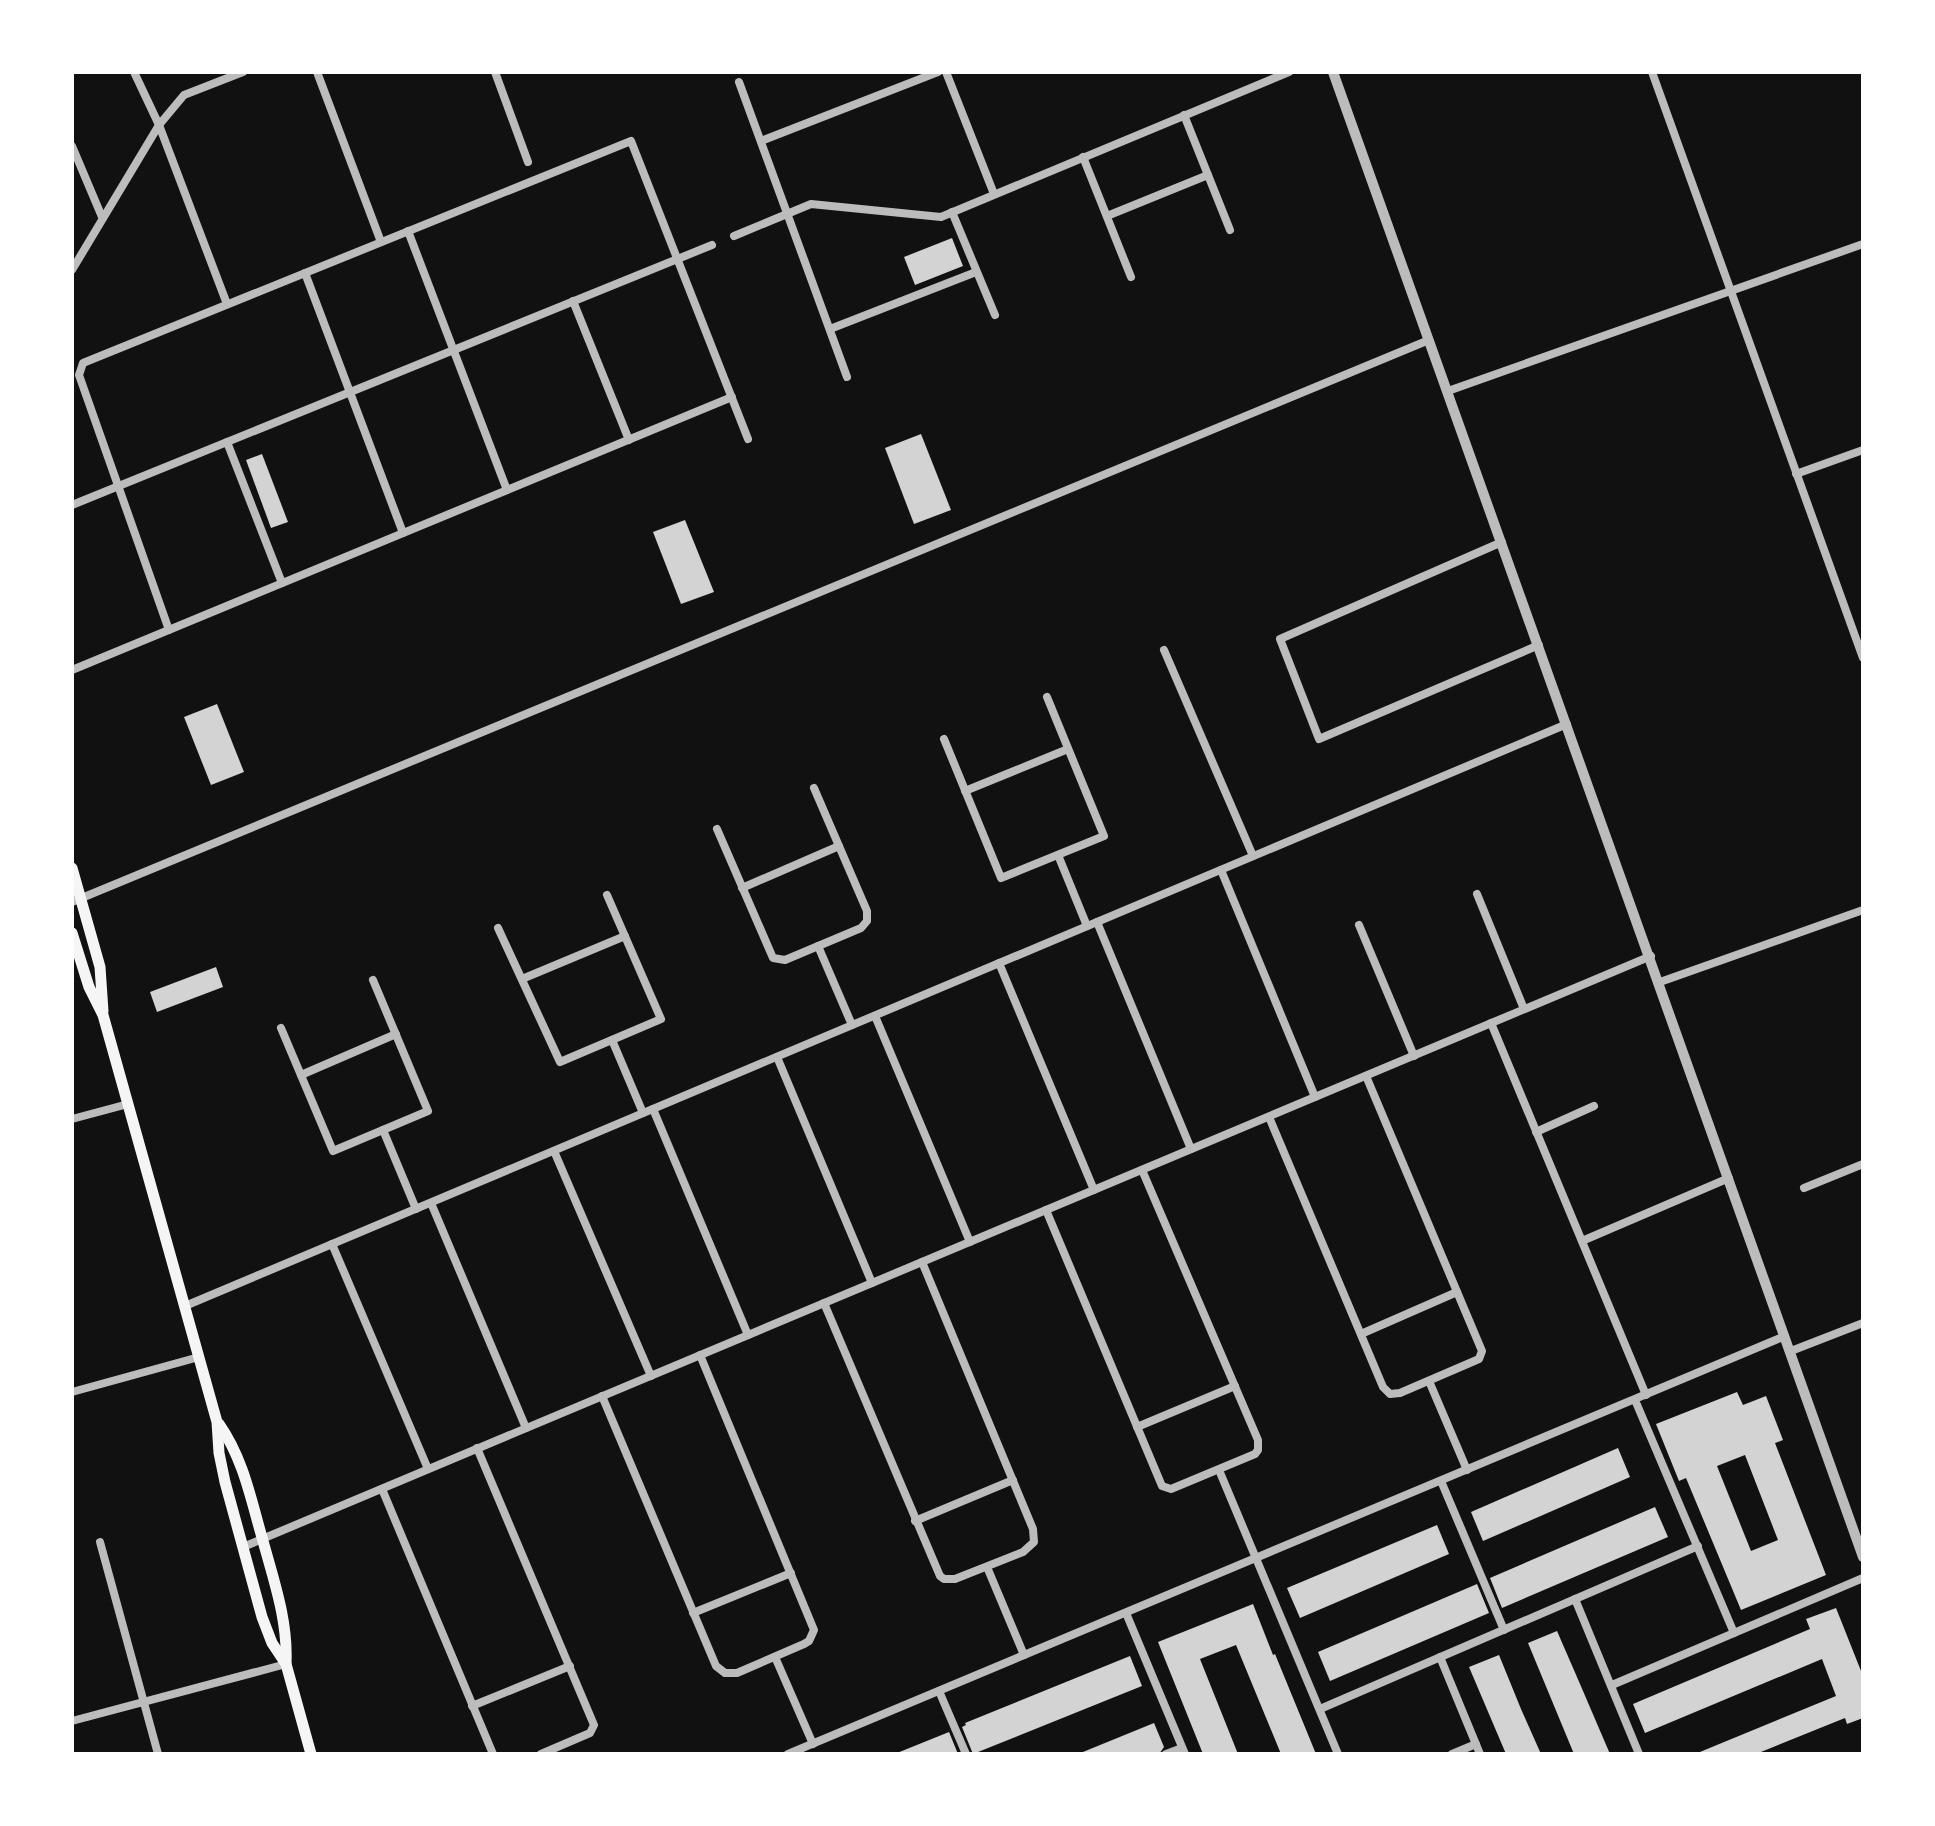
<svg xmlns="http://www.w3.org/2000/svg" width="1935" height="1826" font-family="Signika,sans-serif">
	<rect width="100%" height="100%" fill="#111"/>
	<g fill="#d3d3d3" fill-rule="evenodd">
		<path d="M952,238L963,266L915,285L904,257Z"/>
		<path d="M921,434L951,510L914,524L885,448Z"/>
		<path d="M262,454L288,522L271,528L246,460Z"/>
		<path d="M685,520L714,592L681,604L653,532Z"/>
		<path d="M217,704L244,772L211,785L184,717Z"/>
		<path d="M216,967L223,987L157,1012L150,992Z"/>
		<path d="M1737,1392L1743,1405L1766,1396L1783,1440L1775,1443L1826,1575L1741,1610L1686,1478L1679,1481L1656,1424ZM1745,1455L1778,1540L1751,1551L1717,1466Z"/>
		<path d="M1618,1448L1630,1477L1483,1541L1471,1512Z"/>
		<path d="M1655,1507L1668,1537L1502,1608L1490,1578Z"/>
		<path d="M1437,1525L1449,1554L1300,1618L1287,1588Z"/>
		<path d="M1477,1584L1489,1613L1330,1681L1318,1652Z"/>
		<path d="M1253,1604L1273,1655L1275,1654L1316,1754H1281L1236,1645L1200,1659L1238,1754H1203L1158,1642Z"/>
		<path d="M1836,1608L1863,1676V1718L1847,1724L1845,1718L1756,1754H1695L1836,1696L1822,1659L1645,1733L1633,1704L1810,1629L1806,1619Z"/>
		<path d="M1557,1631L1580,1684L1610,1754H1574L1528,1643Z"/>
		<path d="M1499,1655L1521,1709L1541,1754H1506L1469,1667Z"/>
		<path d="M1130,1656L1142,1686L973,1754L962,1727L966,1725L965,1723Z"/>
		<path d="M1154,1723L1164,1747L1159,1754H1078Z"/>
		<path d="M949,1732L958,1754H898L897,1753Z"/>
	</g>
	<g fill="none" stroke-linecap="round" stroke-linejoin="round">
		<g stroke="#bcbcbc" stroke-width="8">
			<path d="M134,72L159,125L227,304"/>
			<path d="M317,72L381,242"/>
			<path d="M495,72L528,162"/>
			<path d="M946,72L994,194"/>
			<path d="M1652,72L1863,658"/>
			<path d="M739,82L847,377"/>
			<path d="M1184,115L1230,230"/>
			<path d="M761,141L938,72"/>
			<path d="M72,146L102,217"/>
			<path d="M1083,157L1131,277"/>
			<path d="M952,212L995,315"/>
			<path d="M1107,216L1208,175"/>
			<path d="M408,231L507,490"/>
			<path d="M734,236L811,204L941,217L1289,72"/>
			<path d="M72,270L159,125L184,95L243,72"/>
			<path d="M305,273L403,533"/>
			<path d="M573,301L629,440"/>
			<path d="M830,329L976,272"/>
			<path d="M1448,391L1863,244"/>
			<path d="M227,442L282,583"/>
			<path d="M1796,474L1863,450"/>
			<path d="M72,505L712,245"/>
			<path d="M1502,542L1280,639L1319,739L1539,645"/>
			<path d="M169,630L79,375L83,363L631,141L748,439"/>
			<path d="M1164,650L1253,856"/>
			<path d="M72,670L732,397"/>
			<path d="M944,739L1001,878L1104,836L1047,697"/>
			<path d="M965,791L1068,749"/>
			<path d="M717,829L773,958L785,960L861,928L867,921V911L814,788"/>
			<path d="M1058,855L1087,926"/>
			<path d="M1221,870L1315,1097"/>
			<path d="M742,888L839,846"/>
			<path d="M1477,894L1524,1009"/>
			<path d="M72,902L1429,340"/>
			<path d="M1097,922L1191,1149"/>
			<path d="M1359,925L1414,1056"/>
			<path d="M498,928L560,1062L661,1019L607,895"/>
			<path d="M818,946L852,1025"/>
			<path d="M999,963L1094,1190"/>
			<path d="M522,979L625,936"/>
			<path d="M1660,982L1863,910"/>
			<path d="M875,1016L970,1242"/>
			<path d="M1491,1023L1646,1395"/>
			<path d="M281,1028L333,1151L428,1111L373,980"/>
			<path d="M612,1040L643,1113"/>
			<path d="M777,1057L872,1283"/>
			<path d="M301,1075L396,1034"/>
			<path d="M653,1109L748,1335"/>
			<path d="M1269,1117L1383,1387L1390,1394L1400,1393L1479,1359L1482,1351L1366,1076"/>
			<path d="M72,1119L128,1104"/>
			<path d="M383,1130L416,1209"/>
			<path d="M1536,1132L1594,1106"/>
			<path d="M554,1151L651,1376"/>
			<path d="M1804,1188L1863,1164"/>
			<path d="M431,1203L526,1428"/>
			<path d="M1046,1210L1162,1486L1171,1489L1255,1454L1258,1450V1440L1142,1170"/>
			<path d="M1582,1241L1729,1178"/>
			<path d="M332,1244L428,1469"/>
			<path d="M824,1303L940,1576L944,1579H955L1023,1552L1034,1542L1033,1529L922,1262"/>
			<path d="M185,1306L1567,724"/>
			<path d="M1361,1334L1457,1292"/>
			<path d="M1791,1351L1863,1323"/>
			<path d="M1429,1381L1467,1470"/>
			<path d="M72,1392L199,1357"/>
			<path d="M602,1396L716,1666L725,1673H737L804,1644L809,1641L814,1630L700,1355"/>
			<path d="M1635,1400L1734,1633"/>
			<path d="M1137,1427L1235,1386"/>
			<path d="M477,1448L594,1725L590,1733L541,1754"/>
			<path d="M1219,1470L1338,1754"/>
			<path d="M1441,1481L1504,1630"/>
			<path d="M382,1489L493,1754"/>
			<path d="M915,1521L1013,1480"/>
			<path d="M100,1542L158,1754"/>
			<path d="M243,1547L1651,956"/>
			<path d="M987,1567L1024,1655"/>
			<path d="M1575,1599L1639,1754"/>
			<path d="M693,1613L791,1573"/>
			<path d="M1126,1613L1185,1754"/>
			<path d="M775,1657L813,1744"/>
			<path d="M1440,1657L1480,1754"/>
			<path d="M1612,1685L1863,1578"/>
			<path d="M939,1691L966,1754"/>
			<path d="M472,1706L570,1666"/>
			<path d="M1320,1709L1698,1546"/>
			<path d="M72,1721L286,1664"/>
			<path d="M788,1754L1785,1336"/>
			<path d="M1166,1754L1182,1748"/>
			<path d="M1452,1754L1476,1744"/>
		</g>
		<path stroke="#bcbcbc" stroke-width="10" d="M1333,72L1863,1557"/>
		<g stroke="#f5f5f5" stroke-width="11">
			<path d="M72,868L100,967L103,1011"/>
			<path d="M72,933L89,987L103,1015L217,1422L219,1453L225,1482L262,1617L272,1643L286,1664L311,1754"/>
			<path d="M219,1424C244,1460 251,1500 263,1541C274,1581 288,1621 286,1663"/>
		</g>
	</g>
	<rect width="1935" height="1826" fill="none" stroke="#ffffff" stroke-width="148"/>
</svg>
